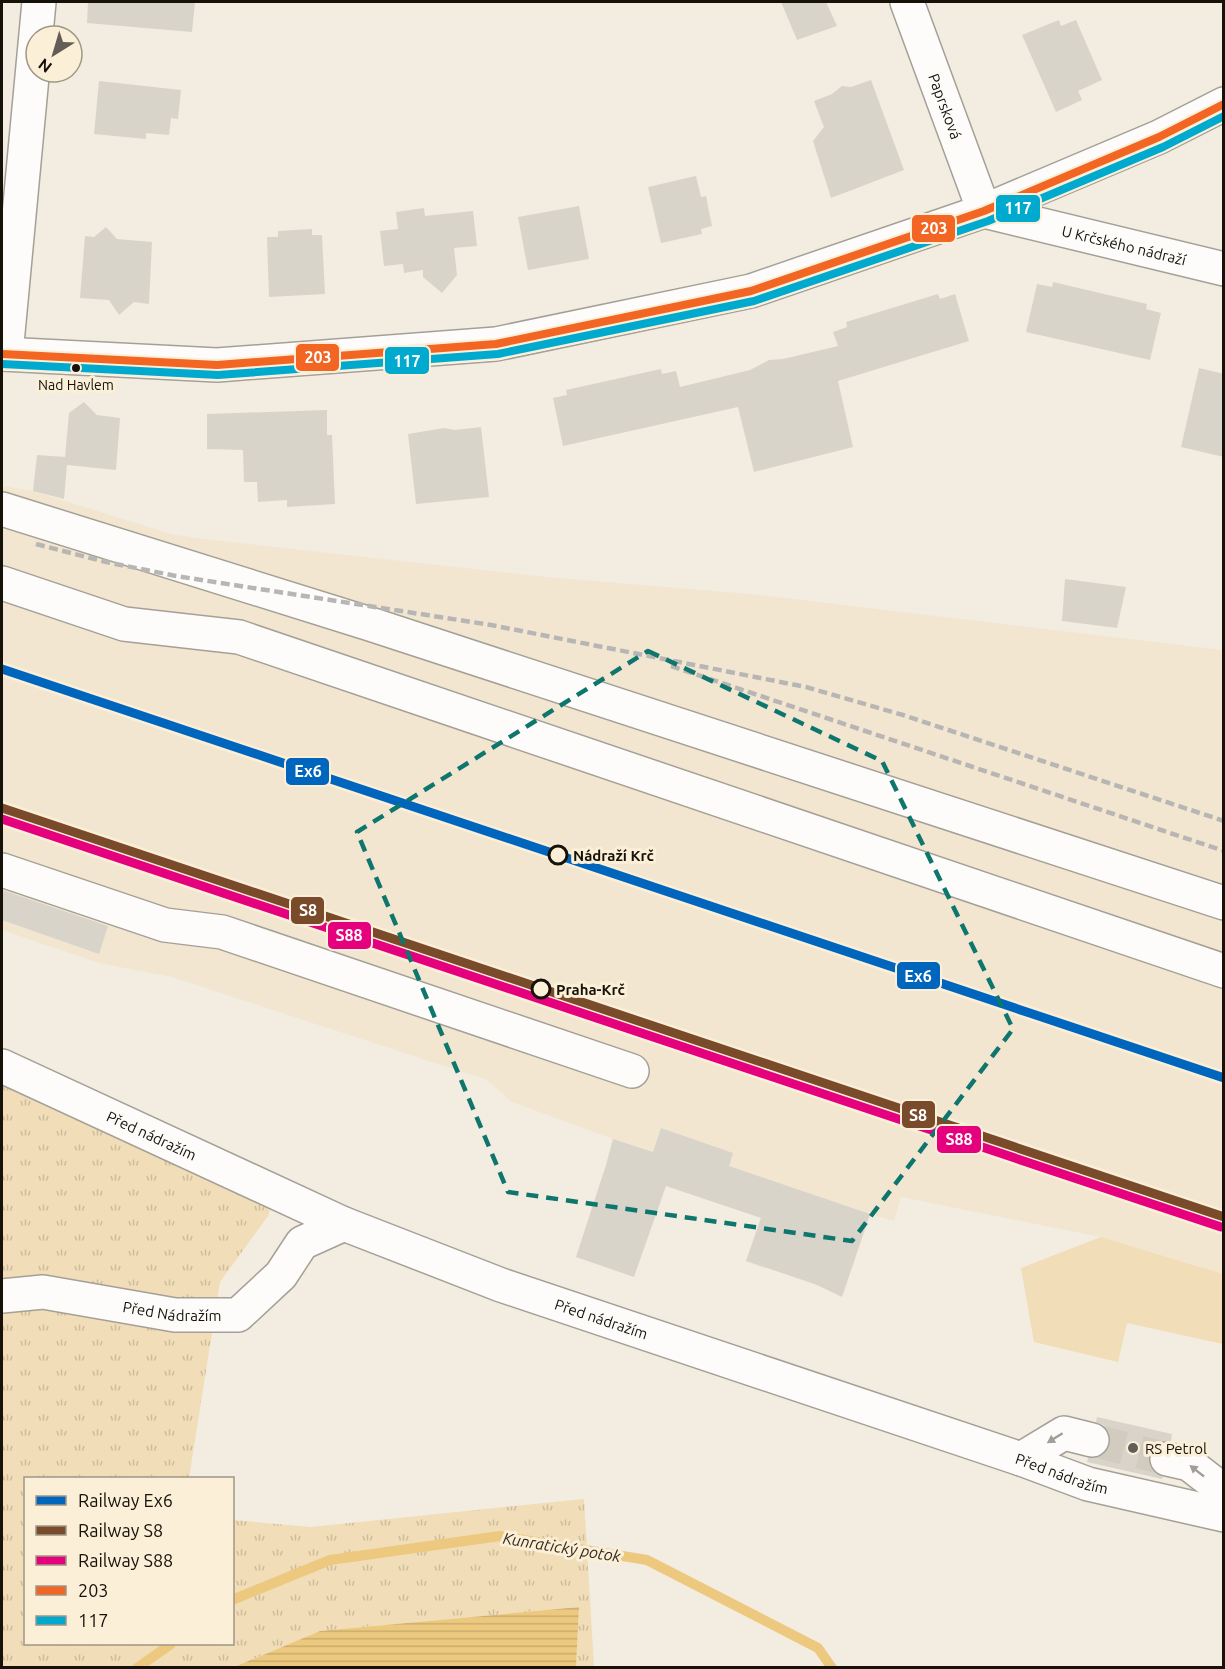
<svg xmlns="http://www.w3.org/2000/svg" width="1225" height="1669" font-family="Ubuntu,sans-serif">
	<defs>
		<pattern id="park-tufts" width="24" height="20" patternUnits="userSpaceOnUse" patternTransform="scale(1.5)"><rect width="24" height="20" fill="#f1ddb7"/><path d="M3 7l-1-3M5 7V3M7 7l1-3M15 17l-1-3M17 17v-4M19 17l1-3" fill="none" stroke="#cebd9c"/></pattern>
		<pattern id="water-rules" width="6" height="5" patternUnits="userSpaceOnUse" patternTransform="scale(1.5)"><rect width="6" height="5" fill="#ecc97f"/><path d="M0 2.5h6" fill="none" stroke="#caac6c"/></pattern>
	</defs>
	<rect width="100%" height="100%" fill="#f3ece0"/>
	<path fill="#f2e6d1" d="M2,486L33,491L171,534L203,539L547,577L751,594L1223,650V1274L1101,1237L901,1197L894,1221L870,1214L843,1295L840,1294L765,1267L764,1269L749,1262L745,1263L772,1185L606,1165L613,1139L512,1102L487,1080L172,977L99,963L2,930Z"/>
	<path fill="#f1ddb7" d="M1101,1237L1223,1274V1344L1127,1323L1118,1362L1034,1342L1021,1268Z"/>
	<path fill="url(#park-tufts)" d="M2,1081L273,1200L268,1216L220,1282L189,1478H26V1644H232L233,1520L311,1527L584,1499L594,1667H576L579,1607L320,1631L234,1667H2Z"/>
	<path fill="url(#water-rules)" d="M579,1607L576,1667H234L320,1631Z"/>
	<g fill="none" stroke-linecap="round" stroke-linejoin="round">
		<g stroke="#ecc97f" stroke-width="10">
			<path d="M232,1600L330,1560L500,1536L647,1560L818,1648L832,1668"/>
			<path d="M137,1668L171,1644"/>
		</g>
	</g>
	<g fill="#d9d4ca">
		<path d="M88,2H195L192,32L87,23Z"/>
		<path d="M781,2H826L837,26L797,40Z"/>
		<path d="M1059,20L1061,26L1076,20L1102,80L1078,91L1082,100L1056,112L1022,35Z"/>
		<path d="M871,80L904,170L831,198L813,141L824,127L814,101L832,94L842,86L851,87Z"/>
		<path d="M99,81L181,90L178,119L171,118L169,135L146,133V139L94,134Z"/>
		<path d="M696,176L701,197L706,196L712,226L701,229L702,234L661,243L648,187Z"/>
		<path d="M579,206L589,259L528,270L518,217Z"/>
		<path d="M424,208L425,216L473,211L477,246L454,248L457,275L442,293L423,277V270L404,273L403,264L384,266L380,231L398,229L396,212Z"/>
		<path d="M106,227L117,239L152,242L149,304L134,302L119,315L109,300L80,298L85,236L94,237Z"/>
		<path d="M312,229V235H322L325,294L269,297L267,237H278V231Z"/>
		<path d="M1053,282L1147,304L1146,309L1161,313L1150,360L1026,332L1037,284L1052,287Z"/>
		<path d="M938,294L940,299L955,294L969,341L838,381L853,447L754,472L738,407L563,446L553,398L567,395L566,390L661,369L662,374L676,371L680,387L750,370L769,360L783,359L838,346L833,332L847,327L846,322Z"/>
		<path d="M1199,368L1224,374V457L1181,447Z"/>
		<path d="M84,402L97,415L120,418L116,470L67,465L64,499L33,491L37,455L65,457L69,413Z"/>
		<path d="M327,410V435H332L335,504L287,507V500L258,502L257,482H244L243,450L207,449V414Z"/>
		<path d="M481,427L489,497L416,504L408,434L444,428L455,430Z"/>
		<path d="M1065,579L1126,587L1117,628L1062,621Z"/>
		<path d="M2,890L108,926L99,954L2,920Z"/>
		<path d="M661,1128L733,1153L729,1166L870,1214L842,1297L815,1284L746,1261L761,1218L666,1186L634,1277L576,1257L606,1165L613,1139L653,1152Z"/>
		<path d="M1097,1417L1172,1434L1171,1441H1162L1154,1446L1149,1455V1465L1154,1472L1163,1477L1162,1479L1087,1462L1088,1458H1097L1105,1453L1110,1444V1434L1105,1426L1096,1422Z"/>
	</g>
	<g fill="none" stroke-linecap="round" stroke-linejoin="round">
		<path stroke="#d2cbc0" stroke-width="33" stroke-dasharray="33 16" stroke-linecap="butt" d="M1092,1440L1167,1459"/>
		<defs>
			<g id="minor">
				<path id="s1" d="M907,2L984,211"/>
				<path id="s2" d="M984,211L1224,269"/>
				<path d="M2,354L217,365L496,344L751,291L984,211L1159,137L1224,104"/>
				<path d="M6,354L39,2"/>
				<path d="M2,509L370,624L1224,903"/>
				<path d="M2,583L124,624L239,637L1224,971"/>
				<path d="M2,870L165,925L222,932L632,1071"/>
				<path id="s3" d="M2,1066L344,1224L501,1285L1021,1459L1088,1484L1224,1515"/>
				<path id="s4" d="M2,1296L43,1292L175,1315H238L281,1275L302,1243L344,1224"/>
				<path d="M1021,1459L1064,1433L1092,1440"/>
				<path d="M1167,1459L1189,1464L1224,1491"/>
			</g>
		</defs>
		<use href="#minor" stroke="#a5a097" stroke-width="36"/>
		<use href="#minor" stroke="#fdfcfa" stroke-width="33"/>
		<g stroke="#b8b6b4" stroke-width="4.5" stroke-dasharray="9 4.5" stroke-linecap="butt">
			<path d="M36,544L106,562L176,576L491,625L806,687L903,715L1224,821"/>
			<path d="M671,666L1224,851"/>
		</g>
		<defs>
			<path id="bus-1" d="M2,354L217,365L496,344L751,291L984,211L1159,137L1224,104"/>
			<path id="bus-2" d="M2,364L218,375L498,354L754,301L988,221L1163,147L1224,116"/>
		</defs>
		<use href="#bus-1" stroke="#fbefd8" stroke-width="12"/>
		<use href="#bus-2" stroke="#fbefd8" stroke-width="12"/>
		<use href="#bus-1" stroke="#f26522" stroke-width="8"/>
		<use href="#bus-2" stroke="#00a9ce" stroke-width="8"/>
		<defs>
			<path id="rail-1" d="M2,669L1224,1078"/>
			<path id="rail-2" d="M2,808L1224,1217"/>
			<path id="rail-3" d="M2,819L1221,1227"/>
		</defs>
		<use href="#rail-1" stroke="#fbefd8" stroke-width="14"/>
		<use href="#rail-2" stroke="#fbefd8" stroke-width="14"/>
		<use href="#rail-3" stroke="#fbefd8" stroke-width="14"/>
		<use href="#rail-1" stroke="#0065bd" stroke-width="9"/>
		<use href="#rail-2" stroke="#7a4b2a" stroke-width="9"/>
		<use href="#rail-3" stroke="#e5007d" stroke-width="9"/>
	</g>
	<defs><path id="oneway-solid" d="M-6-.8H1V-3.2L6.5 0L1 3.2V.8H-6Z" transform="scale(1.5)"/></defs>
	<g fill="#a19e9a">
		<use href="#oneway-solid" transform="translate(1055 1438) rotate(148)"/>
		<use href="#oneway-solid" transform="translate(1197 1471) rotate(-142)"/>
	</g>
	<path fill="none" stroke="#0f766e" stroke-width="4.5" stroke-dasharray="12 8" stroke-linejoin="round" d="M648,651L882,761L1013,1029L852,1241L508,1192L357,832Z"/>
	<circle fill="#16120a" stroke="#fbefd8" stroke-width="2" cx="76" cy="368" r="5"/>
	<g fill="#fbefd8" stroke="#16120a" stroke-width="3">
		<circle cx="558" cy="855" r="9"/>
		<circle cx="541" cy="989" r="9"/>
	</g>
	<circle fill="#635e55" stroke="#fbefd8" stroke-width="2" cx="1133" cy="1448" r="6"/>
	<g text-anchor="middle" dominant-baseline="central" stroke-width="6" stroke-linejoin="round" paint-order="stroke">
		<g font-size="14" fill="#16120a" stroke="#fbefd8">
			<text x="76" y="385">Nad Havlem</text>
		</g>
		<g font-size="15" fill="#16120a" stroke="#fbefd8">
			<text stroke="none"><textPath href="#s1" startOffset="111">Paprsková</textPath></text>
			<text stroke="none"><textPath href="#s2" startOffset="144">U Krčského nádraží</textPath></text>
			<text stroke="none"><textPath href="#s3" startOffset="165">Před nádražím</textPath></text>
			<text stroke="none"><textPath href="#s4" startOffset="172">Před Nádražím</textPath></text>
			<text stroke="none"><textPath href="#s3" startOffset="651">Před nádražím</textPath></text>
			<text stroke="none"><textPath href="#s3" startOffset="1137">Před nádražím</textPath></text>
		</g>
		<g font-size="15" font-weight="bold" fill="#16120a" stroke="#fbefd8" text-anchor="start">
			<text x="573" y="855">Nádraží Krč</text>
			<text x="556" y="989">Praha-Krč</text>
		</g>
		<g font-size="15" fill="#16120a" stroke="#fbefd8" text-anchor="start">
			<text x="1145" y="1448">RS Petrol</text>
		</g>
		<g font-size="16" font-style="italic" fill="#322918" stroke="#fbefd8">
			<text transform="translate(562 1547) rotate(9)">Kunratický potok</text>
		</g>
	</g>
	<g stroke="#fbefd8" stroke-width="2">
		<rect x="995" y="194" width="46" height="29" rx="6" fill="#00a9ce"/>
		<rect x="911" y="214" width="45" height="29" rx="6" fill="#f26522"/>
		<rect x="295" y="343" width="45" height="29" rx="6" fill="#f26522"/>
		<rect x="384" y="346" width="46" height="29" rx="6" fill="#00a9ce"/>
		<rect x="285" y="757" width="45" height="29" rx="6" fill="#0065bd"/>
		<rect x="290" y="896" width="35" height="29" rx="6" fill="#7a4b2a"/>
		<rect x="327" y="921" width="45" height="29" rx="6" fill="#e5007d"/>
		<rect x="896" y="961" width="45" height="29" rx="6" fill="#0065bd"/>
		<rect x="901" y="1100" width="35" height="29" rx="6" fill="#7a4b2a"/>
		<rect x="936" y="1125" width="46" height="29" rx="6" fill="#e5007d"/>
	</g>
	<g font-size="16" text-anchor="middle" font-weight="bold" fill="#fff">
		<text x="1018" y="214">117</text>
		<text x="934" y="234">203</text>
		<text x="318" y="363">203</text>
		<text x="407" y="367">117</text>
		<text x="308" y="777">Ex6</text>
		<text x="308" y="916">S8</text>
		<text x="349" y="941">S88</text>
		<text x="918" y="982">Ex6</text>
		<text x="918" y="1121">S8</text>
		<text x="959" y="1145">S88</text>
	</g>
	<rect width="1225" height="1669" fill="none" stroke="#16120a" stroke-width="6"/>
	<rect x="24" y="1477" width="210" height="168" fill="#fbefd8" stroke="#9f9786" stroke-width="1.5"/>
	<rect x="36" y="1496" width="30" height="9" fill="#0065bd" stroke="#9f9786" stroke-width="1.5"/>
	<text x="78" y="1507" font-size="18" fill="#16120a">Railway Ex6</text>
	<rect x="36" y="1526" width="30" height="9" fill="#7a4b2a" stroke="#9f9786" stroke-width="1.5"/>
	<text x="78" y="1537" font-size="18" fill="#16120a">Railway S8</text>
	<rect x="36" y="1556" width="30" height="9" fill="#e5007d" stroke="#9f9786" stroke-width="1.5"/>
	<text x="78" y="1567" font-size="18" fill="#16120a">Railway S88</text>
	<rect x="36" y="1586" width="30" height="9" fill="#f26522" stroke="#9f9786" stroke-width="1.5"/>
	<text x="78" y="1597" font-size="18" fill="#16120a">203</text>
	<rect x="36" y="1616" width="30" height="9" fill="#00a9ce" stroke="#9f9786" stroke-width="1.5"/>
	<text x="78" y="1627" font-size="18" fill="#16120a">117</text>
	<g transform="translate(54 54) rotate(217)"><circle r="28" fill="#fbefd8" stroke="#9f9786" stroke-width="1.5"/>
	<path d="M0-4.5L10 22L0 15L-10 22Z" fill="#635e55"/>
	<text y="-9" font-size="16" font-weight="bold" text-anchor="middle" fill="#16120a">N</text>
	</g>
</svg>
